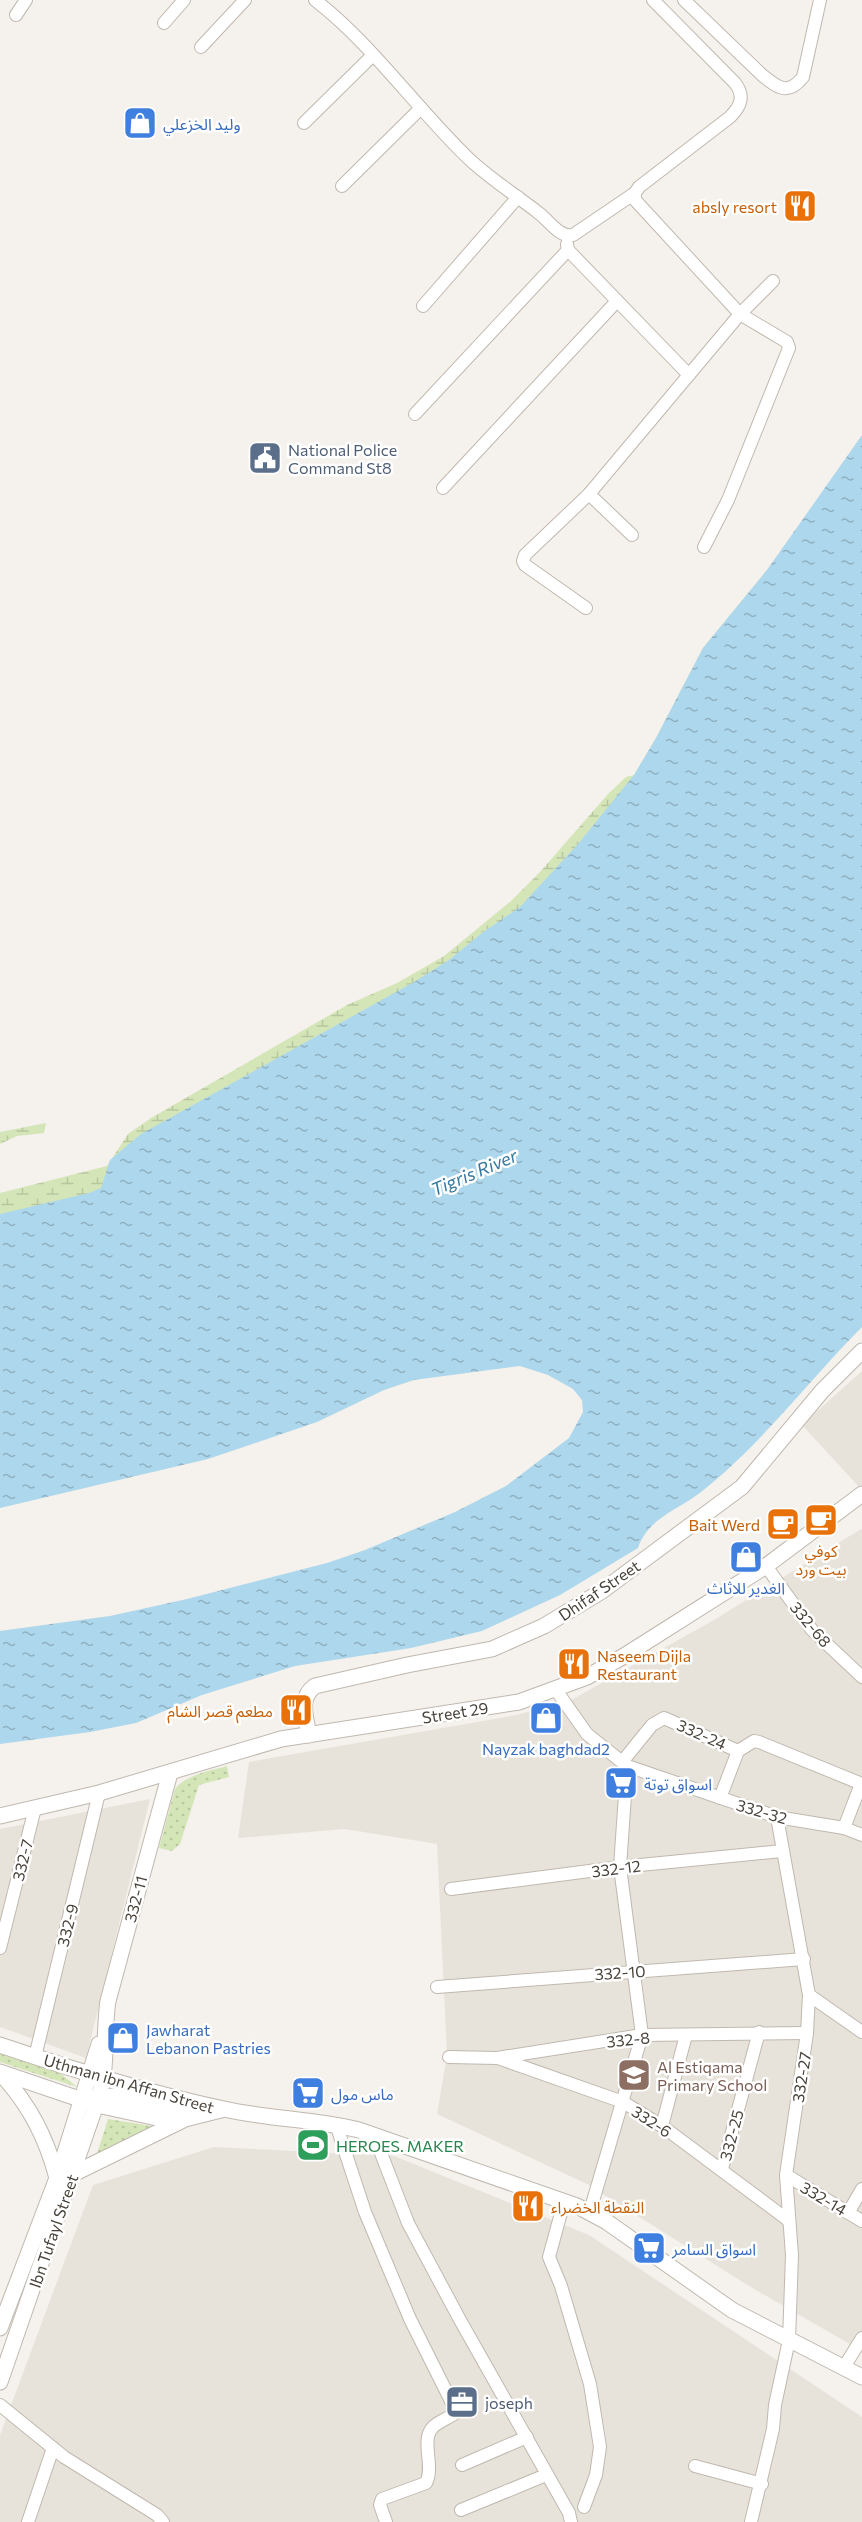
<svg xmlns="http://www.w3.org/2000/svg" width="862" height="2522" font-family="Commissioner,'Noto Sans Arabic',sans-serif">
	<defs>
		<pattern id="grass-dots" width="8" height="8" patternUnits="userSpaceOnUse" patternTransform="scale(1.5)"><rect width="8" height="8" fill="#d4e6b8"/><path d="M2 2h.1M6 6h.1" fill="none" stroke="#b8c69f" stroke-width="1.8" stroke-linecap="round"/></pattern>
		<pattern id="wetland-marsh" width="20" height="14" patternUnits="userSpaceOnUse" patternTransform="scale(1.5)"><rect width="20" height="14" fill="#d4e6b8"/><path d="M1 5h8M5 5V1M11 12h8M15 12V8" fill="none" stroke="#b8c69f"/></pattern>
		<pattern id="water-ripples" width="26" height="14" patternUnits="userSpaceOnUse" patternTransform="scale(1.5)"><rect width="26" height="14" fill="#add7ec"/><path d="M2 4q2-2 4 0t4 0M15 11q2-2 4 0t4 0" fill="none" stroke="#8fb0c0"/></pattern>
	</defs>
	<rect width="100%" height="100%" fill="#f5f1ec"/>
	<g fill="#e8e3da">
		<path d="M862,1371V1490L802,1425Z"/>
		<path d="M861,1529L862,1530V2351L749,2286L587,2184L437,2114L447,2056L437,1844L345,1829L238,1838L249,1762L517,1715L573,1699L714,1620Z"/>
		<path d="M150,1799L86,2058L0,2027V1829Z"/>
		<path d="M214,2147L394,2156L589,2235L862,2417V2522H0V2435L93,2185Z"/>
	</g>
	<g fill="url(#grass-dots)">
		<path d="M227,1766L229,1777L199,1785L180,1844L172,1851L159,1848L175,1789C187,1774 210,1771 227,1766Z"/>
		<path d="M0,2054L60,2073L77,2087L0,2062Z"/>
		<path d="M108,2119L158,2127L97,2154Z"/>
	</g>
	<g fill="url(#wetland-marsh)">
		<path d="M862,435L669,732L553,886L482,933L478,945L190,1153L0,1230V1193L107,1166L128,1134L151,1118L347,1005L397,983L444,956L511,901L540,872L608,794L626,777L634,775L656,738L703,648L767,570L825,491Z"/>
		<path d="M46,1123L44,1133L17,1136L0,1144V1132Z"/>
	</g>
	<path fill="url(#water-ripples)" d="M862,435V1327C808,1381 762,1444 701,1492C678,1510 648,1518 638,1548L560,1595L482,1631L411,1648L295,1666L202,1695L136,1723L90,1732L0,1744V1631L110,1616L187,1599L327,1563L365,1550L455,1512L506,1486L569,1438L583,1412L582,1400L573,1389L548,1375L520,1366L414,1380L384,1390L317,1422L208,1459L0,1508V1214L89,1193L101,1188L110,1160L141,1134L414,982L449,960L482,933L520,907L578,844L634,775L656,738L703,648L767,570Z"/>
	<g fill="none" stroke-linecap="round" stroke-linejoin="round">
		<defs>
			<g id="minor">
				<path d="M315,0C373,45 415,107 468,158C490,179 516,195 540,214C549,221 560,238 573,235L635,193"/>
				<path d="M653,0L735,83C745,96 741,106 730,117L639,187L635,193V200L740,314L787,342L789,348L728,500L704,547"/>
				<path d="M684,0L762,75C778,88 788,96 803,77L820,0"/>
				<path d="M16,15L26,0"/>
				<path d="M164,23L184,0"/>
				<path d="M201,47L245,0"/>
				<path d="M304,123L373,55"/>
				<path d="M342,186L421,108"/>
				<path d="M567,244L568,250L689,375"/>
				<path d="M423,306L518,197"/>
				<path d="M415,414L568,250"/>
				<path d="M443,488L617,301"/>
				<path d="M589,494L632,535"/>
				<path d="M586,608L525,565L523,561L525,555L589,494L740,314L773,281"/>
				<path d="M766,1566L812,1630L862,1677"/>
				<path d="M556,1690L587,1734L627,1766L777,1817L844,1828L862,1835"/>
				<path d="M622,1762L652,1725L664,1718L738,1751L754,1741L759,1742L862,1784"/>
				<path d="M720,1798L738,1751"/>
				<path d="M844,1828L861,1784"/>
				<path d="M451,1889L620,1867L782,1851"/>
				<path d="M0,1948L35,1808"/>
				<path d="M437,1987L804,1959"/>
				<path d="M809,1995L862,2032"/>
				<path d="M35,2057L99,1793"/>
				<path d="M449,2057L497,2058L642,2035L807,2033"/>
				<path d="M498,2058L623,2102L662,2126L788,2220"/>
				<path d="M336,2124L365,2212L410,2319L454,2407V2414C448,2418 438,2422 433,2427C420,2440 435,2466 426,2483L382,2499L380,2505L386,2522"/>
				<path d="M662,2126L686,2035"/>
				<path d="M374,2135L408,2223L460,2320L569,2513L571,2522"/>
				<path d="M722,2169L759,2032"/>
				<path d="M786,2175L862,2221"/>
				<path d="M564,2202L549,2257L561,2286L590,2384L600,2447L596,2475L584,2507"/>
				<path d="M590,2211L642,2035L620,1867L627,1766"/>
				<path d="M848,2213L862,2189"/>
				<path d="M844,2367L862,2338"/>
				<path d="M0,2405L64,2457L157,2515L163,2522"/>
				<path d="M462,2465L527,2437"/>
				<path d="M695,2466L762,2484"/>
				<path d="M461,2510L546,2475"/>
				<path d="M28,2522L53,2448"/>
				<path d="M751,2522L773,2429L775,2405L789,2340L792,2255L786,2175L807,2033L809,1995L777,1817"/>
			</g>
			<g id="tertiary">
				<path d="M309,1735C306,1718 298,1698 315,1686L407,1665L492,1649L544,1626L602,1591L742,1487L822,1391L862,1351"/>
				<path d="M0,1816L99,1793L281,1739L519,1702L587,1677L624,1656L766,1566L862,1494"/>
				<path d="M0,2045C74,2070 148,2093 224,2109C268,2119 314,2119 359,2130L577,2206L607,2222L732,2310L862,2377"/>
				<path d="M0,2072L97,2105L157,2118L185,2119L221,2110"/>
				<path d="M2,2075C30,2106 46,2137 57,2178"/>
				<path d="M91,2098L115,2096L161,2105L188,2107"/>
				<path d="M73,2174L183,2120"/>
				<path d="M0,2328L57,2178L99,2044"/>
				<path d="M0,2382L99,2096C108,2066 103,2033 108,2001L170,1773"/>
			</g>
		</defs>
		<use href="#minor" stroke="#c0b8af" stroke-width="14"/>
		<use href="#tertiary" stroke="#c0b8af" stroke-width="17"/>
		<use href="#minor" stroke="#fff" stroke-width="12"/>
		<use href="#tertiary" stroke="#fff" stroke-width="15"/>
	</g>
	<defs>
		<symbol id="shop-square" viewBox="-11 -11 22 22"><rect x="-9" y="-9" width="18" height="18" rx="4" fill="#3f7fe0" stroke="#fff"/><path d="M-5-2.5h2.3a2.7 3.5 0 0 1 5.4 0H5L5.5 6h-11ZM-1.5-2.5h3a1.5 2.3 0 0 0-3 0Z" fill="#fff"/></symbol>
		<symbol id="restaurant-square" viewBox="-11 -11 22 22"><rect x="-9" y="-9" width="18" height="18" rx="4" fill="#e8710a" stroke="#fff"/><path d="M-5-6h1v4h1v-4h1v4h1v-4h1v5L-1.5 .5V6h-2V.5L-5-1ZM5-6V6H3V1.5H1.5Q1.5-4 5-6Z" fill="#fff"/></symbol>
		<symbol id="civic-square" viewBox="-11 -11 22 22"><rect x="-9" y="-9" width="18" height="18" rx="4" fill="#5c6f8a" stroke="#fff"/><path d="M-.6-6.5H3V-4.5H.6V-3L4-1V1h2V6H-6V1h2V-1L-.6-3ZM-1.2 2.5V6h2.4V2.5Z" fill="#fff"/></symbol>
		<symbol id="cafe-square" viewBox="-11 -11 22 22"><rect x="-9" y="-9" width="18" height="18" rx="4" fill="#e8710a" stroke="#fff"/><path d="M-5.5-4.5H6V0H3Q3 3.5 0 3.5H-2.5Q-5.5 3.5-5.5 0ZM3-3.2v2h1.7v-2ZM-6 4.5H4V6H-6Z" fill="#fff"/></symbol>
		<symbol id="supermarket-square" viewBox="-11 -11 22 22"><rect x="-9" y="-9" width="18" height="18" rx="4" fill="#3f7fe0" stroke="#fff"/><path d="M-6-5.5h2.5l.6 2H6L4.5 2H-2.5L-4.4-4H-6ZM-1.5 3.2a1.3 1.3 0 1 0 .1 0ZM3 3.2a1.3 1.3 0 1 0 .1 0Z" fill="#fff"/></symbol>
		<symbol id="school-square" viewBox="-11 -11 22 22"><rect x="-9" y="-9" width="18" height="18" rx="4" fill="#8d6e63" stroke="#fff"/><path d="M0-5L7-2L0 1L-7-2ZM-4 1L0 2.5L4 1V4Q0 6-4 4Z" fill="#fff"/></symbol>
		<symbol id="stadium-square" viewBox="-11 -11 22 22"><rect x="-9" y="-9" width="18" height="18" rx="4" fill="#2e9e5b" stroke="#fff"/><path d="M0-5a6.5 5 0 1 0 0 10a6.5 5 0 1 0 0-10ZM-3.5-1.8h7v3.6h-7Z" fill="#fff"/></symbol>
		<symbol id="office-square" viewBox="-11 -11 22 22"><rect x="-9" y="-9" width="18" height="18" rx="4" fill="#5c6f8a" stroke="#fff"/><path d="M-6-3h4V-5.5h4V-3h4V5H-6ZM-1-4.5V-3h2v-1.5ZM-6 0V1H6V0Z" fill="#fff"/></symbol>
	</defs>
	<g fill-rule="evenodd">
		<use href="#shop-square" x="121" y="104" width="38" height="38"/>
		<use href="#restaurant-square" x="781" y="187" width="38" height="38"/>
		<use href="#civic-square" x="246" y="439" width="38" height="38"/>
		<use href="#cafe-square" x="802" y="1501" width="38" height="38"/>
		<use href="#cafe-square" x="764" y="1505" width="38" height="38"/>
		<use href="#shop-square" x="727" y="1538" width="38" height="38"/>
		<use href="#restaurant-square" x="555" y="1645" width="38" height="38"/>
		<use href="#restaurant-square" x="277" y="1691" width="38" height="38"/>
		<use href="#shop-square" x="527" y="1699" width="38" height="38"/>
		<use href="#supermarket-square" x="602" y="1764" width="38" height="38"/>
		<use href="#shop-square" x="104" y="2019" width="38" height="38"/>
		<use href="#school-square" x="615" y="2056" width="38" height="38"/>
		<use href="#supermarket-square" x="289" y="2074" width="38" height="38"/>
		<use href="#stadium-square" x="294" y="2126" width="38" height="38"/>
		<use href="#restaurant-square" x="509" y="2187" width="38" height="38"/>
		<use href="#supermarket-square" x="630" y="2229" width="38" height="38"/>
		<use href="#office-square" x="443" y="2383" width="38" height="38"/>
	</g>
	<g text-anchor="middle" dominant-baseline="central" stroke-width="5" stroke-linejoin="round" paint-order="stroke">
		<g font-size="16" fill="#366cbe" stroke="#fff" text-anchor="start">
			<text x="163" y="123">وليد الخزعلي</text>
			<text x="746" y="1587" text-anchor="middle">الغدير للاثاث</text>
			<text x="546" y="1748" text-anchor="middle">Nayzak baghdad2</text>
			<text x="644" y="1783">اسواق توتة</text>
			<text x="146" y="2029">Jawharat<tspan x="146" dy="18">Lebanon Pastries</tspan></text>
			<text x="331" y="2093">ماس مول</text>
			<text x="672" y="2248">اسواق السامر</text>
		</g>
		<g font-size="16" fill="#c56008" stroke="#fff" text-anchor="end">
			<text x="777" y="206">absly resort</text>
			<text x="760" y="1524">Bait Werd</text>
			<text x="821" y="1550" text-anchor="middle">كوفي<tspan x="821" dy="18">بيت ورد</tspan></text>
			<text x="597" y="1655" text-anchor="start">Naseem Dijla<tspan x="597" dy="18">Restaurant</tspan></text>
			<text x="273" y="1710">مطعم قصر الشام</text>
			<text x="551" y="2206" text-anchor="start">النقطة الخضراء</text>
		</g>
		<g font-size="16" fill="#4e5e75" stroke="#fff" text-anchor="start">
			<text x="288" y="449">National Police<tspan x="288" dy="18">Command St8</tspan></text>
			<text x="485" y="2402">joseph</text>
		</g>
		<g font-size="16" fill="#49423a" stroke="#fff">
			<text transform="translate(599 1590) rotate(-34)">Dhifaf Street</text>
			<text transform="translate(811 1624) rotate(50)">332-68</text>
			<text transform="translate(455 1712) rotate(-9)">Street 29</text>
			<text transform="translate(702 1734) rotate(24)">332-24</text>
			<text transform="translate(762 1811) rotate(16)">332-32</text>
			<text transform="translate(22 1860) rotate(-76)">332-7</text>
			<text transform="translate(616 1868) rotate(-7)">332-12</text>
			<text transform="translate(135 1899) rotate(-75)">332-11</text>
			<text transform="translate(67 1925) rotate(-76)">332-9</text>
			<text transform="translate(620 1972) rotate(-4)">332-10</text>
			<text transform="translate(628 2039) rotate(-6)">332-8</text>
			<text transform="translate(801 2077) rotate(-81)">332-27</text>
			<text transform="translate(129 2083) rotate(16)">Uthman ibn Affan Street</text>
			<text transform="translate(652 2121) rotate(33)">332-6</text>
			<text transform="translate(731 2135) rotate(-75)">332-25</text>
			<text transform="translate(824 2198) rotate(31)">332-14</text>
			<text transform="translate(53 2231) rotate(-71)">Ibn Tufayl Street</text>
		</g>
		<g font-size="16" fill="#785e54" stroke="#fff" text-anchor="start">
			<text x="657" y="2066">Al Estiqama<tspan x="657" dy="18">Primary School</tspan></text>
		</g>
		<g font-size="16" fill="#27864d" stroke="#fff" text-anchor="start">
			<text x="336" y="2145">HEROES. MAKER</text>
		</g>
		<g font-size="18" font-style="italic" fill="#35799e" stroke="#fff">
			<text transform="translate(474 1172) rotate(-23)">Tigris River</text>
		</g>
	</g>
</svg>
